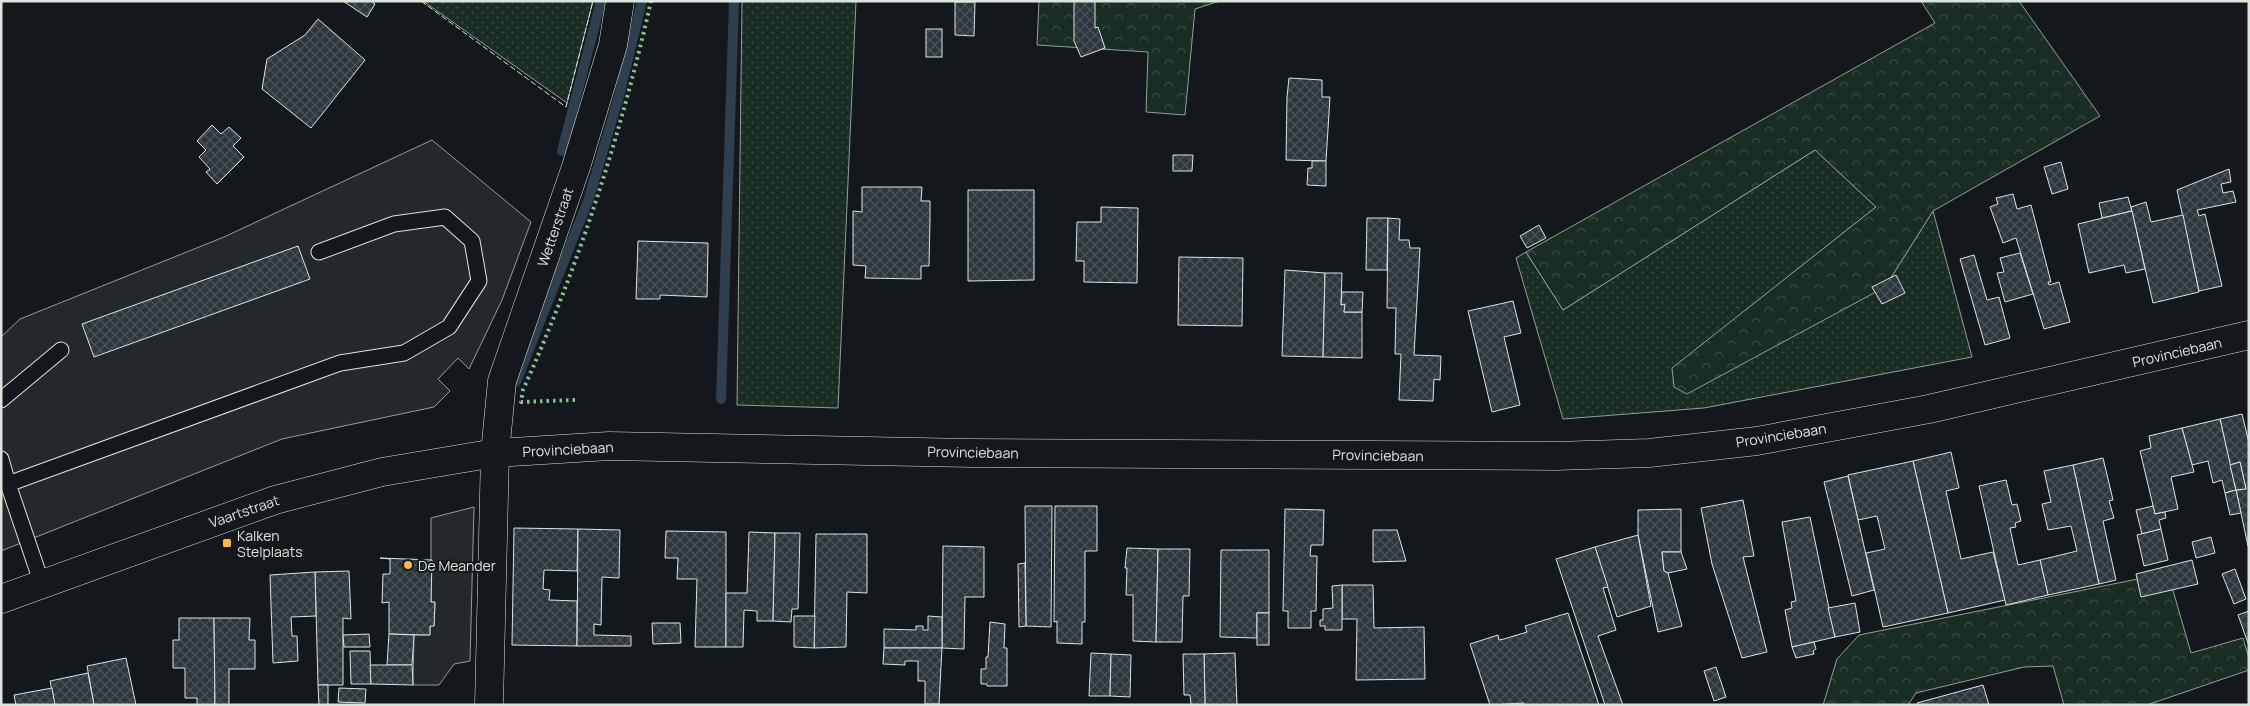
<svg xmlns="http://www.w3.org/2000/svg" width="2250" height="706" font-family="Manrope,sans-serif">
	<defs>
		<pattern id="grass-dots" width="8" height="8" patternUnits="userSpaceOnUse" patternTransform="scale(1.25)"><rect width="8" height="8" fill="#1a2d24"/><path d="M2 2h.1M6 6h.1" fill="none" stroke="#3b4b43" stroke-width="1.8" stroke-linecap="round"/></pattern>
		<pattern id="forest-crowns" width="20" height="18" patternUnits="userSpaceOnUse" patternTransform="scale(1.25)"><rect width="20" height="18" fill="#1a2d24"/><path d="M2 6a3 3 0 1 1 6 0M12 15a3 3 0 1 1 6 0" fill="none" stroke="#3b4b43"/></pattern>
		<pattern id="building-cross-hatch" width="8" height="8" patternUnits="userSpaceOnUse" patternTransform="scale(1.25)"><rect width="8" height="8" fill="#2c363c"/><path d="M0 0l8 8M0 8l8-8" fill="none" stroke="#4a5358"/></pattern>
	</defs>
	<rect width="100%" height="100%" fill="#14181c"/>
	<g fill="url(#grass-dots)" stroke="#939e99">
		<path d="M423,1H593L567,103Z"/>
		<path d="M742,1H856L838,408L737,405Z"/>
		<path d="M1815,150L1876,207L1673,368L1885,287L1933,211L1972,357L1704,408L1563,419L1516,258L1526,252L1563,310Z"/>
	</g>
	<g fill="url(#forest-crowns)" stroke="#939e99">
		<path d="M1039,1H1220L1195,9L1185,115L1146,112L1148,52L1037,45Z"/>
		<path d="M1921,1H2019L2100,116L1933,211L1885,287L1687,394L1674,387L1672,368L1876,207L1815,150L1563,310L1526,252L1935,23Z"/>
		<path d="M2168,573L2191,653L2243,638L2249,658V670L2147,705H2064L2053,666L2024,667L1916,693L1908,705H1823L1837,659L1859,635Z"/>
	</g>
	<g fill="#24282b" stroke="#939e99">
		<path d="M432,140L531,222L502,300L469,369L458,358L438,379L450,391L434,407L282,439L1,551V337L20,319L224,237Z"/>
		<path d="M474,507L470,661L454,664L439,685H413L414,635H430V626L434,625L435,603L431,602V518Z"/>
	</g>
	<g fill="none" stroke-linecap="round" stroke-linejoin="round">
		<g stroke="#2f3f4d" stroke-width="10">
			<path d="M562,151L601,1"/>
			<path d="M516,382L589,198L619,96L642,1"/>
			<path d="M721,399L734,1"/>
		</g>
	</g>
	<g fill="url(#building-cross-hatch)" stroke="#d8e6dc">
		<path d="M343,1H371L375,4L367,17Z"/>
		<path d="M1074,1H1095V28L1098,27L1105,48L1081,57L1074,41Z"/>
		<path d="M955,2H975L974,36L955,35Z"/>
		<path d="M318,19L365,60L311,128L262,89L267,59L305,35Z"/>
		<rect x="926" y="29" width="16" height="28"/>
		<path d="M1289,78L1322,80V97H1330L1326,161L1286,160L1287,97Z"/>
		<path d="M212,125L221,134L229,127L241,138L233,146L244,157L217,184L206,172L210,169L199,157L206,150L197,141Z"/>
		<path d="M1173,155H1193L1192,171H1173Z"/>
		<path d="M1312,161H1326V186L1307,185L1308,168H1312Z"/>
		<path d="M2061,162L2068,189L2052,194L2044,167Z"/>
		<path d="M2229,169L2231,182L2221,184L2223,193L2233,191L2236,202L2197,210L2199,216L2205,214L2222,286L2199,291L2177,190Z"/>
		<path d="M862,187H922L921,201H930V219L929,266H921V279L865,278L866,266L853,265V211L862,212Z"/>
		<path d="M968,190H1034V280L968,281Z"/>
		<path d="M2013,194L2017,209L2031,205L2051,282H2048L2049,285L2059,282L2070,322L2044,329L2016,238L2003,243L1990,207L1998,204L1996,198Z"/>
		<path d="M2128,197L2132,211L2102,218L2099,203Z"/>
		<path d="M2146,202L2151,222L2183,215L2199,292L2153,303L2131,207Z"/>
		<path d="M1101,207L1138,208L1137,283L1084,282V261H1076L1077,222H1101Z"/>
		<path d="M2132,211L2145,269L2126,273L2124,265L2089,273L2078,224Z"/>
		<path d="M1367,218H1388L1387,270H1366Z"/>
		<path d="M1388,218L1400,219L1399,240H1409L1410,248H1420L1414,355L1441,356L1440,380L1434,379L1433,401L1399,400L1401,354H1395L1396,308H1387Z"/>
		<path d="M1539,225L1546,238L1527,248L1520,236Z"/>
		<path d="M638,241L708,243L707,297L660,295V299H636Z"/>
		<path d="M298,246L310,279L94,357L82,324Z"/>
		<path d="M2020,253L2033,294L2005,302L1997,273L2004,272L2000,258Z"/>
		<path d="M1974,255L1987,300L1999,297L2010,338L1985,345L1960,259Z"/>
		<path d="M1179,257L1243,258L1242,326L1178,325Z"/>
		<path d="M1285,270L1325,273L1323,357L1282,356Z"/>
		<path d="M1325,273H1342L1341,305L1345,304L1344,312H1362V358L1323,357Z"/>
		<path d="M1896,275L1905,293L1882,304L1872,287Z"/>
		<path d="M1342,292H1363L1362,312H1344L1345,304L1341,305Z"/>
		<path d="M1513,301L1521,333L1504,337L1520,405L1492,412L1468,311Z"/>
		<path d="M2242,414L2249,443L2248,546L2236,490L2246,489L2240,462L2230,465L2220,419Z"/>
		<path d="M2220,419L2236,490L2225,493L2222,480L2213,483L2208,461L2192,465L2182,428Z"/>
		<path d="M2182,428L2194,472L2171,477L2178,509L2155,514L2140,451L2151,448L2149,436Z"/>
		<path d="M1951,452L1959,488L1946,491L1961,559L1993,552L2005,600L1948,613L1913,461Z"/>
		<path d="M2103,458L2113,500L2109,501L2114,518L2103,521L2116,580L2099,584L2073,465Z"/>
		<path d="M1913,461L1948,613L1883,627L1866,553L1885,549L1877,516L1858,520L1848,475Z"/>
		<path d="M2240,462L2246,489L2236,490L2230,465Z"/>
		<path d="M2073,465L2099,584L2048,595L2040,560L2077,551L2071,526L2048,530L2042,504L2051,502L2044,471Z"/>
		<path d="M1848,476L1874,590L1852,596L1824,482Z"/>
		<path d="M2006,480L2012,505L2017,504L2021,521L2015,523L2016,527L2010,528L2018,565L2040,560L2048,595L2006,605L1979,486Z"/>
		<path d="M2236,490L2241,513L2230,515L2225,493Z"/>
		<path d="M1743,500L1754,556L1743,557L1767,652L1742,658L1712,564L1701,508Z"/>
		<path d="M1025,506H1052L1051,627L1026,626Z"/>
		<path d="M1055,506H1097V551H1085V622H1082V644L1057,643V621L1054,622Z"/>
		<path d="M2153,506L2155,514L2165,512L2166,518L2159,520L2161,529L2142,534L2136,510Z"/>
		<path d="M1285,509L1324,510L1323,545H1311L1310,556H1317L1316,611H1311V628H1288V611H1283Z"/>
		<path d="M1681,509V552H1662L1664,571L1668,573L1682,626L1658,632L1638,535V510Z"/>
		<path d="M1810,517L1835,637L1792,647L1785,610L1792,608L1791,602L1796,601L1782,522Z"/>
		<path d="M514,528L578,529L577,571L544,570L543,589L550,590L549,600L577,601V646L512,645Z"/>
		<path d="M578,529L620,530L619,578L602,577L601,625L594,624V635L631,636V646H577Z"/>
		<path d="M2161,529L2168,560L2144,566L2137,535Z"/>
		<path d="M1373,530H1397L1406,561L1373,562Z"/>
		<path d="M666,531L726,532V647H695L697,579H677L678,558H665Z"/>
		<path d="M749,532L775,533L773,621H757V611L744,610L743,647H726V593H747Z"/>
		<path d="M775,533H800L798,609H792L791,622L773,621Z"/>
		<path d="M816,534H867V593L847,592L846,647L814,648Z"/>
		<path d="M1638,535L1651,606L1617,617L1595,547Z"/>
		<path d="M2211,537L2215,553L2196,558L2192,542Z"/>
		<path d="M943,546L984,547V597H965L964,649L942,648Z"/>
		<path d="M1595,547L1608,587L1603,588L1616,630L1598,636L1623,705H1605L1556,559Z"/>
		<path d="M1127,548L1158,549L1156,642L1133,641V595H1126L1127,568H1125Z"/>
		<path d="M1158,549H1190L1189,596H1183L1182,642H1156Z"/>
		<path d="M1221,550H1269V613H1257V638L1220,637Z"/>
		<path d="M1662,552H1681L1687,569L1668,573L1664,571Z"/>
		<path d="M380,558L432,560L431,602H435L434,626H430V635L389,634V602L382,603L383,574H390V559Z"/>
		<path d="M2192,560L2198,584L2141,597L2136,574Z"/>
		<path d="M1025,563L1026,626L1019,627L1018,564Z"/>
		<path d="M2235,569L2246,599L2234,604L2222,574Z"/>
		<path d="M349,571L351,619L343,618V685H318L315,572Z"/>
		<path d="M315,572L316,616L291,617L292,636H297L298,661L273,663L270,575Z"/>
		<path d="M1342,585H1373L1374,628L1424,627L1425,679L1356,680L1357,619H1342Z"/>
		<path d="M1342,585V630H1325V626H1320V620H1323V609L1333,608L1332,586Z"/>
		<path d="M1855,603L1860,632L1835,637L1828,608Z"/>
		<path d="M2249,611V646L2238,615Z"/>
		<rect x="1257" y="613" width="12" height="32"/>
		<path d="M1568,613L1599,705H1524V703L1490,705L1470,644L1498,635L1499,640L1504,639L1527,632L1525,626Z"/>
		<path d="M794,616H815L814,648L794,647Z"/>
		<path d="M928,616L942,617V648H884V629L916,630V626H923V630H928Z"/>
		<path d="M179,618H214L215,705H197V698H185V668H173V640H179Z"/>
		<path d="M214,618H250L249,640H255V669H229V705H215Z"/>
		<path d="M990,622L1005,624L1004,648H1007V686H987V684H981V669H986V657H988Z"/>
		<path d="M652,623H680L681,643L653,644Z"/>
		<path d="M369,634L370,647H344L343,635Z"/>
		<path d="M389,634L414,635L412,665H387Z"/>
		<path d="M1814,642L1816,649L1813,651L1814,654L1796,658L1792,647Z"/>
		<path d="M884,648H942L939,704H925V681H918V661H905V665L883,664Z"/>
		<path d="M350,651H370L371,684H351Z"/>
		<path d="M1091,653L1111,654L1110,696H1089Z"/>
		<path d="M1235,653L1237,705H1205L1204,654Z"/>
		<path d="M1111,654L1131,655L1130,697L1110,696Z"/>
		<path d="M1183,654H1204L1205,705H1191L1190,695H1184Z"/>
		<path d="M126,658L136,705H94L87,666Z"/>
		<path d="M370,665H412L413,685L371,684Z"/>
		<path d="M1716,667L1726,697L1714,701L1704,671Z"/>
		<path d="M88,673L94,705H55L50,681Z"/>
		<path d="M318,685H328V705H319Z"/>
		<path d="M1983,685L1989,705H1918L1917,703Z"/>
		<path d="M52,688L55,705H16L14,695Z"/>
		<path d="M339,688L366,689L365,703L338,702Z"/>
	</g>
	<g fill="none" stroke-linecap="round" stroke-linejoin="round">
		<defs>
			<g id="service">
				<path d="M1,400L61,350"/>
				<path d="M1,459L8,484"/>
				<path d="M42,584L8,484L340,363L404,353L449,327L479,281L472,241L445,217L394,224L319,252"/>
			</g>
			<path id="minor" d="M489,705L495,453L502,381L576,167L613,45L620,1"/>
			<path id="secondary" d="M1,599L275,500L382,472L495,453L609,446L971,453L1556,456L1649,453L1757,441L1929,409L2249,335"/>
		</defs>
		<use href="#service" stroke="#d8e6dc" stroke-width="17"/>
		<use href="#minor" stroke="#d8e6dc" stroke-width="29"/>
		<use href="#secondary" stroke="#d8e6dc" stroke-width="29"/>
		<use href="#service" stroke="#14181c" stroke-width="15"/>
		<use href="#minor" stroke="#14181c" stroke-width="28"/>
		<use href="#secondary" stroke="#14181c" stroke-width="28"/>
		<path stroke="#8ac095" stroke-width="4" stroke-dasharray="2.5 4" stroke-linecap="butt" d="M575,400L521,402L523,390C579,265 621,134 651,1"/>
		<path stroke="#d8e6dc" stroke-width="1" stroke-dasharray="6 2.5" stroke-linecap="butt" d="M421,1L566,107L593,1"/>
	</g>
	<g fill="#ffb74d" stroke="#14181c" stroke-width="2">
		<rect x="222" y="538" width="10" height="10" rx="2.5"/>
		<circle cx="408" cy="565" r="5"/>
	</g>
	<g text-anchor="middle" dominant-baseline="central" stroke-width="4" stroke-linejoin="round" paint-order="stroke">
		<g font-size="14" fill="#d8e6dc" stroke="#14181c">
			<text transform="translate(555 227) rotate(-71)">Wetterstraat</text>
			<text transform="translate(2177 352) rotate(-13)">Provinciebaan</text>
			<text transform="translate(1781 435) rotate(-9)">Provinciebaan</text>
			<text transform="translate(568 449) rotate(-3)">Provinciebaan</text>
			<text transform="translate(973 452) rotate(1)">Provinciebaan</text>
			<text transform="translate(1378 455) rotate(1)">Provinciebaan</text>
			<text transform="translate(244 511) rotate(-19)">Vaartstraat</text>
		</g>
		<g font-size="14" fill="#d8e6dc" stroke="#14181c" text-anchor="start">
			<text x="237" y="535">Kalken<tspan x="237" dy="16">Stelplaats</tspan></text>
			<text x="418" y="565">De Meander</text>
		</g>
	</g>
	<rect width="2250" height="706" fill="none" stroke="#d8e6dc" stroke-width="5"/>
</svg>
